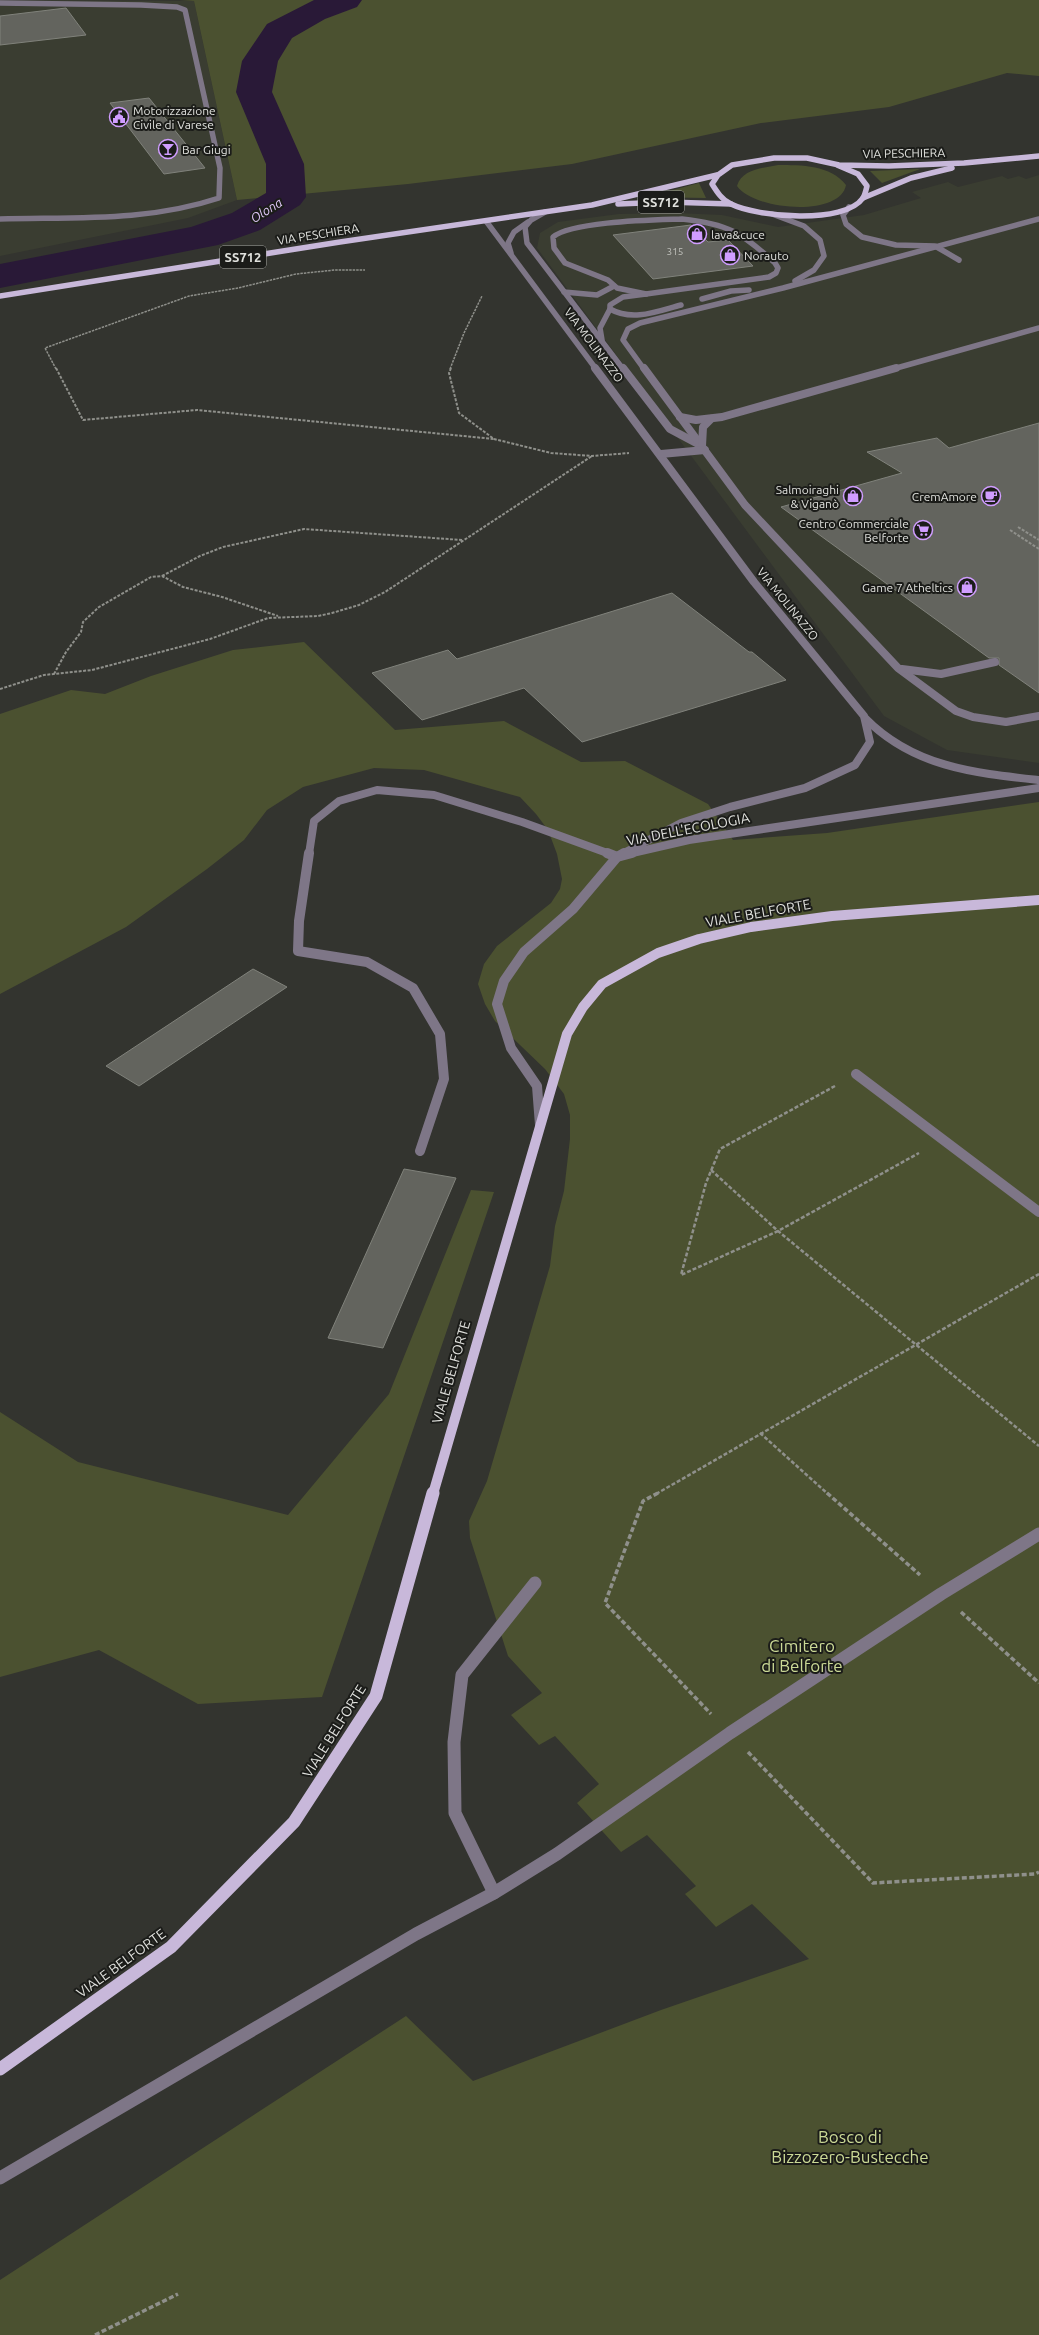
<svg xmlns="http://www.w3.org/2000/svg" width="1039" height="2335" font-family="Ubuntu,sans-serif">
	<rect width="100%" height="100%" fill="#33342f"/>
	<g fill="#3a3d31">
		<path d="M0,0L194,1L237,200L188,218L0,256Z"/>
		<path d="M1039,175V763L947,750L884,716L537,248L540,233L558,222L619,214L676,213L722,215L778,227L864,215L921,198L912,192L948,182L958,187L1002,176L1008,179L1019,176L1026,179Z"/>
	</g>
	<g fill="#4b5130">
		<path d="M179,0H1039V76L1007,73L889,107L761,123L572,164L408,184L237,200L194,1Z"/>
		<path d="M778,165C801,165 831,165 846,185C840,218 753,210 737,186C742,169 763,168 778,165Z"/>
		<path d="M920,169L882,183L870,171Z"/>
		<path d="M699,183L706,198L647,197Z"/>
		<path d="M304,642L395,730L504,721L581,762L625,761L708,804L733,840L827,833L1039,802V2335H0V2280L406,2016L473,2081L661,2010L809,1959L752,1904L716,1927L685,1894L696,1886L647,1835L621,1852L577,1803L599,1784L555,1736L539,1745L511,1715L542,1693L508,1656L470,1538L469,1521L487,1481L550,1266L555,1226L564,1191L570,1139V1115L564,1094L545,1069L495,1021L485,1004L478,984L484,964L497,946L551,903L560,889L562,879L557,854L548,830L536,814L520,797L424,770L374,768L303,787L267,810L244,840L207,869L126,927L0,994V714L71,690L105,694L151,676L233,650Z"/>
		<path d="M471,1190L494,1192L322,1697L198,1704L99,1650L0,1677V1412L78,1462L288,1515L389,1394Z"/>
	</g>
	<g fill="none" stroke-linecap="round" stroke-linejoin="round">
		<path fill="#291937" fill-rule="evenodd" d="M314,0H362L357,7L325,19L292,38L278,61L272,92L304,164L306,197L300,205L260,230L218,245L0,288V264L191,227L232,213L266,193V164L236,92L242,61L267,24Z"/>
	</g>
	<g fill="#63645e" stroke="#80827b">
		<path d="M66,8L86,35L0,45V16Z"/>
		<path d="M149,98L205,168L164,174L110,103Z"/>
		<path d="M691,225L708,242L728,240L753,266L653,279L613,235Z"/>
		<path d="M1039,423V693L999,665V658H989L781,507L902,473L867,452L937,438L949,448Z"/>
		<path d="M672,593L749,652H752L786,680L582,742L524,688L422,720L372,673L448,650L457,659Z"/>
		<path d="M253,969L287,987L139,1086L106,1066Z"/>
		<path d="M404,1169L456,1178L383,1348L328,1338Z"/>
	</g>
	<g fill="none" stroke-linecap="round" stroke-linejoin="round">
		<g stroke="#8f908b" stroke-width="1.5" stroke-dasharray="2.5 1" stroke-linecap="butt">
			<path d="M56,369L45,348L189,296L238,288L296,274L335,270H365"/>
			<path d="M450,369L464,333L482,296"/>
		</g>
		<g stroke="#8f908b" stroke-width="2" stroke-dasharray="3 1.5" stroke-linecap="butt">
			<path d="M56,368L83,420L197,410L494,439"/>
			<path d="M451,368L449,373L459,413L494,439L551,453L592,456L629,453"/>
			<path d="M1018,527L1039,540"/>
			<path d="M1010,530L1039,549"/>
			<path d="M162,576L200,556L223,547L304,529L462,540"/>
			<path d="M54,674L66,652L81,632L83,622L99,607L151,577L162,576L183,587L222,597L278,616"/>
			<path d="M0,689L44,675L92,670L210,639L268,618L318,616L332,613L359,605L385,592L592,456"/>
		</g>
		<g stroke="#8f908b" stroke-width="2.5" stroke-dasharray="4 2" stroke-linecap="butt">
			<path d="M835,1086L720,1149L706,1183L681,1275L778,1231L919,1153"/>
			<path d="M711,1170L778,1231L1039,1446"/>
			<path d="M760,1433L828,1494"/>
			<path d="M656,1494L1039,1274"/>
		</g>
		<g stroke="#8f908b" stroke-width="3.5" stroke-dasharray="5 2.5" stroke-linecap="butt">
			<path d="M658,1493L643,1501L605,1603L711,1714"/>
			<path d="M827,1493L920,1575"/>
			<path d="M961,1612L1039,1683"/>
			<path d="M748,1752L873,1883L1035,1874L1039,1872"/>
			<path d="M95,2335L178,2294"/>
		</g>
		<g stroke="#7e7687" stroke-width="5.5">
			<path d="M0,3L141,5L177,7L185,10L220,168L219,198C147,222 74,217 0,219"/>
			<path d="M849,207L843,215L846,224L862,237L896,245L935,246L959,260"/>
			<path d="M545,212L531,220L525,227L527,243L623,369"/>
			<path d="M772,214L804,226L820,240L824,256L814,270L795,281"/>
			<path d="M682,219C728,224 741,232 775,263L778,268L776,273L769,277L646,294L617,288L608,280L565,263L554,248L553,237C572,221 656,220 682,219Z"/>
			<path d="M486,221L596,369"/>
			<path d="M511,253L508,243L514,232L528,222"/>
			<path d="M564,292L597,295L614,286"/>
			<path d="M646,294L623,297L610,305V309C633,322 658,311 681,305"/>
			<path d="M702,299L731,291L749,290"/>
			<path d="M602,340L600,328L610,309"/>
			<path d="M644,369L623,340L628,329L640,323L783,288L1039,219"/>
			<path d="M893,369L1039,328"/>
		</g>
		<g stroke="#7e7687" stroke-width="8">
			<path d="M595,368L754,582L864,716L870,742L855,765L805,788L730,807L681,823L622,854"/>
			<path d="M623,368L670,429L700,445"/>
			<path d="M644,368L745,505L898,668L956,711L973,717L1006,722L1039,716"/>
			<path d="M680,417L696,420L722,417L896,368"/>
			<path d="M702,446L703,427L711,419"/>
			<path d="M661,454L705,450"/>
			<path d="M902,669L941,674L995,662"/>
			<path d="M865,718C913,767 974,773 1039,780"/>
			<path d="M309,854L314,821L339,801L377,790L434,795L522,822L610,854"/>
			<path d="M628,854L689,840L1039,788"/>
		</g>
		<g stroke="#7e7687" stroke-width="10">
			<path d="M309,853L299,921L298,951L367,962L413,988L440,1034L444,1079L420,1151"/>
			<path d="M607,853L617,857"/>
			<path d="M617,857L624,853"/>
			<path d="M856,1074L1039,1212"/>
			<path d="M540,1125L537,1086L511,1048L497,1004L504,981L524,952L573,909L617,857L632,853"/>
		</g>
		<g stroke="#7e7687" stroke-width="13">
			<path d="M494,1893L455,1813L454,1742L462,1675L535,1583"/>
			<path d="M0,2178L416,1934L494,1893L557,1854L730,1733L941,1594L1039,1534"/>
		</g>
		<g stroke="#c8b8da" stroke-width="5.5">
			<path d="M837,165L858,174L867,186C866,190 865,195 863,198C844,225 757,217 731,204C722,200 717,192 712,184L718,175L732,165L774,158H807L839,165L889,166L964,163L1039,156"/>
			<path d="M863,198L911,178L952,168"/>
			<path d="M618,204L667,202L731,204"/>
			<path d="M0,296L340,242L592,205L717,175"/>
		</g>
		<path stroke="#c8b8da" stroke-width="10" d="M433,1494L567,1034L583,1007L602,984L658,953L699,939L751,927L832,916L1039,900"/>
		<path stroke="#c8b8da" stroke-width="13" d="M0,2069L171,1947L294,1822L376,1696L433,1493"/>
	</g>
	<defs>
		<symbol id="civic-ring" viewBox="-11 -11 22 22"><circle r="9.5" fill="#1b1c19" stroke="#d09dff" stroke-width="1.5"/><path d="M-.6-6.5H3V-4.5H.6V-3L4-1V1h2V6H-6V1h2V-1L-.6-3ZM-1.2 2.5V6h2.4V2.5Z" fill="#d09dff"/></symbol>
		<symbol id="bar-ring" viewBox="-11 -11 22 22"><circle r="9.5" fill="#1b1c19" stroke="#d09dff" stroke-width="1.5"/><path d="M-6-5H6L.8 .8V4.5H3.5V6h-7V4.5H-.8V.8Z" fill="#d09dff"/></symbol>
		<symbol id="shop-ring" viewBox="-11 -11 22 22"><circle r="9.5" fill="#1b1c19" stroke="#d09dff" stroke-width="1.5"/><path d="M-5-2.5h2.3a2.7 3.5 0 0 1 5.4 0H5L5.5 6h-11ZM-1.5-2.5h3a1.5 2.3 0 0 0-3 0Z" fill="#d09dff"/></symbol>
		<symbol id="cafe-ring" viewBox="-11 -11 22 22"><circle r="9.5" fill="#1b1c19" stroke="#d09dff" stroke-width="1.5"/><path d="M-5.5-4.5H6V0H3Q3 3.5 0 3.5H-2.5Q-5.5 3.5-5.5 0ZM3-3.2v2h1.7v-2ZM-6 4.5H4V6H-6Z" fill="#d09dff"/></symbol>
		<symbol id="supermarket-ring" viewBox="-11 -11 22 22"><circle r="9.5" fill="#1b1c19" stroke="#d09dff" stroke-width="1.5"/><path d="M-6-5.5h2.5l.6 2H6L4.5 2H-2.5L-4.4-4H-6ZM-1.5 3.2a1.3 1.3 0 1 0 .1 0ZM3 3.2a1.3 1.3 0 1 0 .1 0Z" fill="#d09dff"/></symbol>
	</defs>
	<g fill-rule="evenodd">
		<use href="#civic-ring" x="108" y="106" width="22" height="22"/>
		<use href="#bar-ring" x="157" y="138" width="22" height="22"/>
		<use href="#shop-ring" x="686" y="223" width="22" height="22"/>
		<use href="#shop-ring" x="719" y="244" width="22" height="22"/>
		<use href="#shop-ring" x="842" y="485" width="22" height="22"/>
		<use href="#cafe-ring" x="980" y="485" width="22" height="22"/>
		<use href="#supermarket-ring" x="912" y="519" width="22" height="22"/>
		<use href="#shop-ring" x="956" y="576" width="22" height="22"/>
	</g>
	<g text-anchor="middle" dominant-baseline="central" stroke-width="4" stroke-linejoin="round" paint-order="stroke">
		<g font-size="10" fill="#c1c2bd">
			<text x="675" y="251">315</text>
		</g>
		<g font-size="12" fill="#e0e1dd" stroke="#1b1c19" text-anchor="start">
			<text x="133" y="110">Motorizzazione<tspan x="133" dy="14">Civile di Varese</tspan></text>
			<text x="182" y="149">Bar Giugi</text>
			<text x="711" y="234">lava&amp;cuce</text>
			<text x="744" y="255">Norauto</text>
			<text x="839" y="489" text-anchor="end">Salmoiraghi<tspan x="839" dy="14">&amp; Viganò</tspan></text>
			<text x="977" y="496" text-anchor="end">CremAmore</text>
			<text x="909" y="523" text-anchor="end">Centro Commerciale<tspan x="909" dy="14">Belforte</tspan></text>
			<text x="953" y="587" text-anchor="end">Game 7 Atheltics</text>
		</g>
		<g font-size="12" fill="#e0e1dd" stroke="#1b1c19">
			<text transform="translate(904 153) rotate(-1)">VIA PESCHIERA</text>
			<text transform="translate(318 234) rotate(-9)">VIA PESCHIERA</text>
			<text transform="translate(594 345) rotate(53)">VIA MOLINAZZO</text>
			<text transform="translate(788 604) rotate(51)">VIA MOLINAZZO</text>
		</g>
		<g fill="#1b1c19" stroke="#a5a6a2" stroke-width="1">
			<rect x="638" y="191" width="46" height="22" rx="3"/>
			<rect x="220" y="246" width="46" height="22" rx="3"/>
		</g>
		<g font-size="13" font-weight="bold" fill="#e0e1dd">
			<text x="661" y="202">SS712</text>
			<text x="243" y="257">SS712</text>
		</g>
		<g font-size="13" font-style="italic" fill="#dfc7f8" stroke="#1b1c19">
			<text transform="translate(266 210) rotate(-32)">Olona</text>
		</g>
		<g font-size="14" fill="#e0e1dd" stroke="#1b1c19">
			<text transform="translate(688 829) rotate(-11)">VIA DELL'ECOLOGIA</text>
			<text transform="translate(758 913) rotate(-10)">VIALE BELFORTE</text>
			<text transform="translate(451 1372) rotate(-74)">VIALE BELFORTE</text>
			<text transform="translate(334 1731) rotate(-58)">VIALE BELFORTE</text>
			<text transform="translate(121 1963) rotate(-36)">VIALE BELFORTE</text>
		</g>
		<g font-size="17" fill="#cbd996" stroke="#1b1c19">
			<text x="802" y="1645">Cimitero<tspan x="802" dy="20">di Belforte</tspan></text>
			<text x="850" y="2136">Bosco di<tspan x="850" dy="20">Bizzozero-Bustecche</tspan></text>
		</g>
	</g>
</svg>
